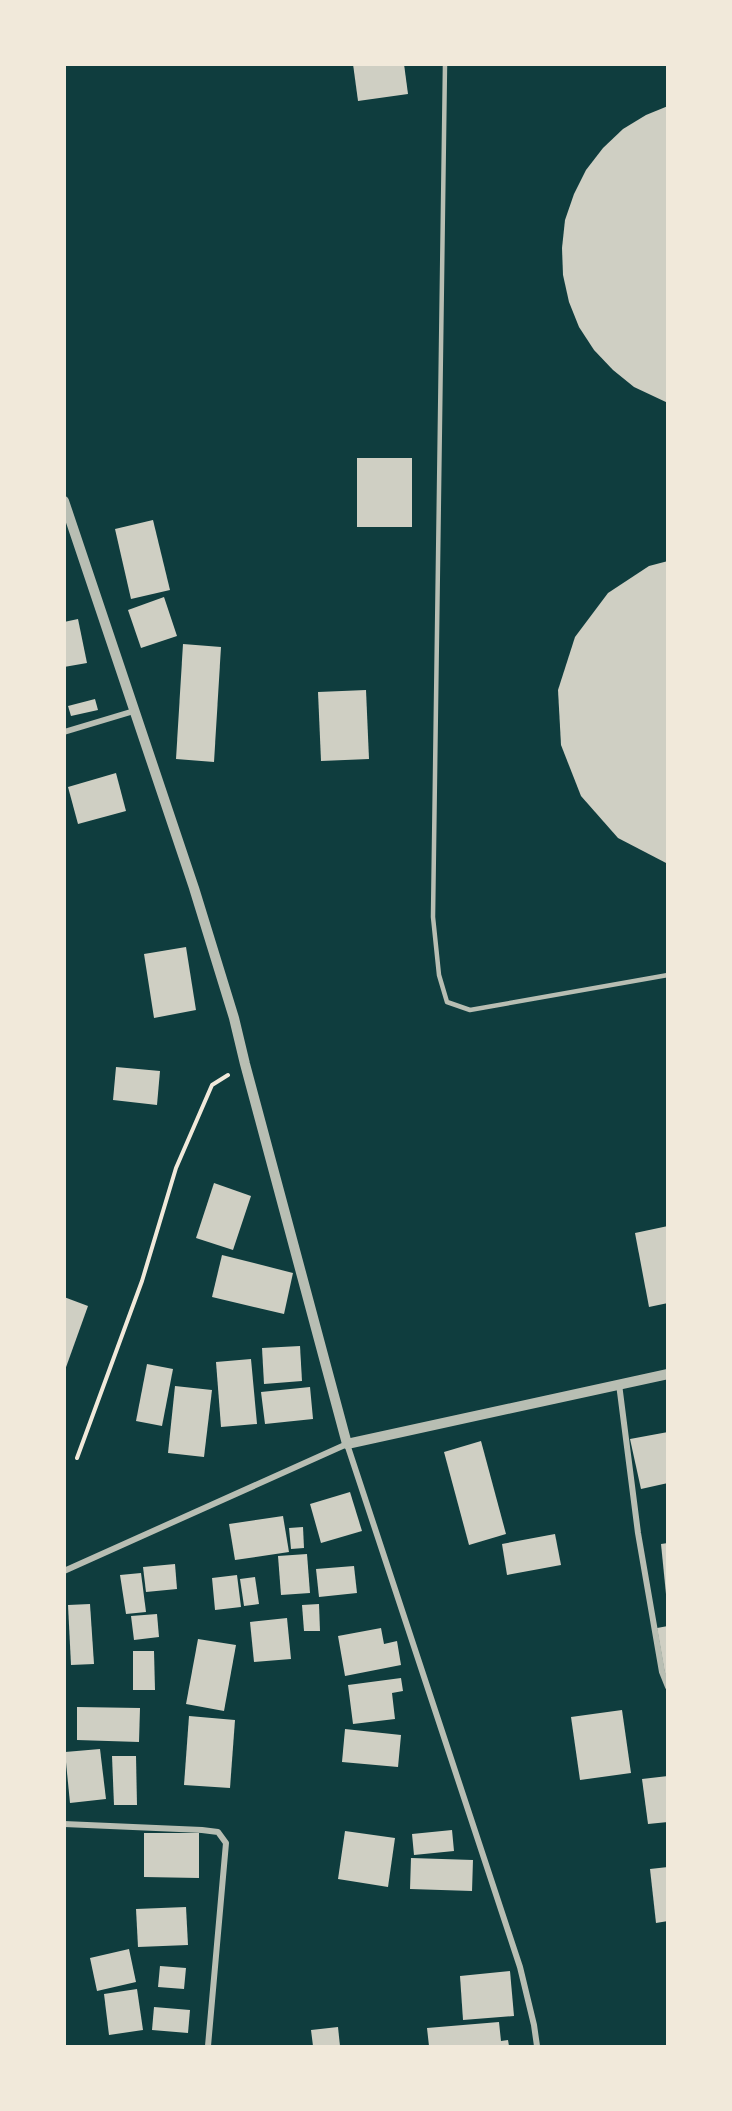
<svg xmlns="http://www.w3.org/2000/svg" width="732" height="2111" font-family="Bitter,serif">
	<rect width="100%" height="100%" fill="#0f3d3e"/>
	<g fill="#cfcfc3">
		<path d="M353,64H404L408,94L358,101Z"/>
		<path d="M668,106V403L634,387L613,370L594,350L579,327L569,302L563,275L562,248L565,220L574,194L586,170L603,148L623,129L646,115Z"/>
		<rect x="357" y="458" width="55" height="69"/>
		<path d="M153,520L170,590L131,599L115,529Z"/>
		<path d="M668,561V864L618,838L581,796L561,745L558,690L575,637L608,593L649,566Z"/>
		<path d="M164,597L177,636L141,648L128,610Z"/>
		<path d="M78,619L87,663L64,667V622Z"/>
		<path d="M183,644L221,647L214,762L176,759Z"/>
		<path d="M366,690L369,759L321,761L318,692Z"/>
		<path d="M95,699L98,710L71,716L68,706Z"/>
		<path d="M116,773L126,811L78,824L68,787Z"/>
		<path d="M186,947L196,1010L154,1018L144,954Z"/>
		<path d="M116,1067L160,1071L157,1105L113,1100Z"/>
		<path d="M214,1183L251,1196L233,1250L196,1238Z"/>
		<path d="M668,1226V1303L649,1307L635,1233Z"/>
		<path d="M222,1255L293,1273L284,1314L212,1297Z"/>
		<path d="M64,1297L88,1306L65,1370H64Z"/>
		<path d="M300,1346L302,1381L264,1384L262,1348Z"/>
		<path d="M251,1359L257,1424L221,1427L216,1362Z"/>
		<path d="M147,1364L173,1369L162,1426L136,1421Z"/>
		<path d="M175,1386L212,1390L204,1457L168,1453Z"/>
		<path d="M310,1387L313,1419L265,1424L261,1392Z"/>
		<path d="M668,1432V1483L641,1489L630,1439Z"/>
		<path d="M481,1441L506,1534L469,1545L444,1452Z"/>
		<path d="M350,1492L362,1531L321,1543L310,1504Z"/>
		<path d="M283,1516L289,1552L235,1560L229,1524Z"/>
		<path d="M303,1527L304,1548L291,1549L289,1528Z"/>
		<path d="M555,1534L561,1565L507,1575L502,1544Z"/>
		<path d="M668,1543V1593L666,1594L661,1544Z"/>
		<path d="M307,1554L310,1593L281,1595L278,1556Z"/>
		<path d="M175,1564L177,1589L146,1592L143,1567Z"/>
		<path d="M354,1566L357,1593L319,1597L316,1569Z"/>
		<path d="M141,1573L146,1612L126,1614L120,1575Z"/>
		<path d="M237,1575L241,1607L215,1610L212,1578Z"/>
		<path d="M255,1577L259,1604L244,1606L240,1579Z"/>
		<path d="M90,1604L94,1664L71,1665L68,1605Z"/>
		<path d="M319,1604L320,1631H304L302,1605Z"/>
		<path d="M157,1614L159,1637L134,1640L131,1616Z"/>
		<path d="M287,1618L291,1659L254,1662L250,1622Z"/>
		<path d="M668,1626V1673L665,1674L657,1628Z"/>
		<path d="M381,1628L384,1644L397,1641L401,1665L345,1676L338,1636Z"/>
		<path d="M198,1639L236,1645L224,1711L186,1704Z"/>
		<path d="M133,1651H154L155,1690H133Z"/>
		<path d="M401,1678L403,1691L392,1693L395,1719L353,1724L348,1685Z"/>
		<path d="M77,1707L140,1708L139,1742L77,1740Z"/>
		<path d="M622,1710L631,1773L580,1780L571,1717Z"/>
		<path d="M189,1716L235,1720L230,1788L184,1785Z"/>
		<path d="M345,1729L401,1735L398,1767L342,1762Z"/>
		<path d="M100,1749L106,1799L70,1803L65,1752Z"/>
		<path d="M112,1756H136L137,1805H114Z"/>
		<path d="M668,1776V1822L648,1824L642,1779Z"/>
		<path d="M452,1830L454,1851L414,1855L412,1834Z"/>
		<path d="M345,1831L395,1838L388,1887L338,1879Z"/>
		<path d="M144,1833H199V1878L144,1877Z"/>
		<path d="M411,1858L473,1860L472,1891L410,1889Z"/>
		<path d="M668,1867V1921L656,1923L650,1869Z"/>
		<path d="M186,1907L188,1945L138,1947L136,1909Z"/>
		<path d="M129,1949L136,1982L97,1991L90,1958Z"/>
		<path d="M160,1966L186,1968L184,1989L158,1987Z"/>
		<path d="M510,1971L514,2016L463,2020L460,1976Z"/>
		<path d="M137,1989L143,2030L109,2035L104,1994Z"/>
		<path d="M154,2007L190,2010L188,2033L152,2030Z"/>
		<path d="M499,2022L501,2041L508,2040L509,2046H429L427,2028Z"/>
		<path d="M338,2027L340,2046H313L311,2030Z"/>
	</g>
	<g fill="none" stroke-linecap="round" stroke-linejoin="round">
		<path stroke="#f1e9da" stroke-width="4" d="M77,1458L142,1281L176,1168L212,1085L228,1075"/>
		<path stroke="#b8beb3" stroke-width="4.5" d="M445,64L433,917L439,975L447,1002L470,1010L668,975"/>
		<g stroke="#b8beb3" stroke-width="6">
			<path d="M64,732L134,711"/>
			<path d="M619,1384L638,1533L662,1672L668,1687"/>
			<path d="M64,1571L347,1444L520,1967L534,2025L537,2046"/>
			<path d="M64,1824L202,1830L218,1832L226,1843L208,2046"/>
		</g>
		<path stroke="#b8beb3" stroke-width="10" d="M64,501L194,888L234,1018L245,1064L347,1444L668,1374"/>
	</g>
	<rect width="732" height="2111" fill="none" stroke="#f1e9da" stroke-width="132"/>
</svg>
